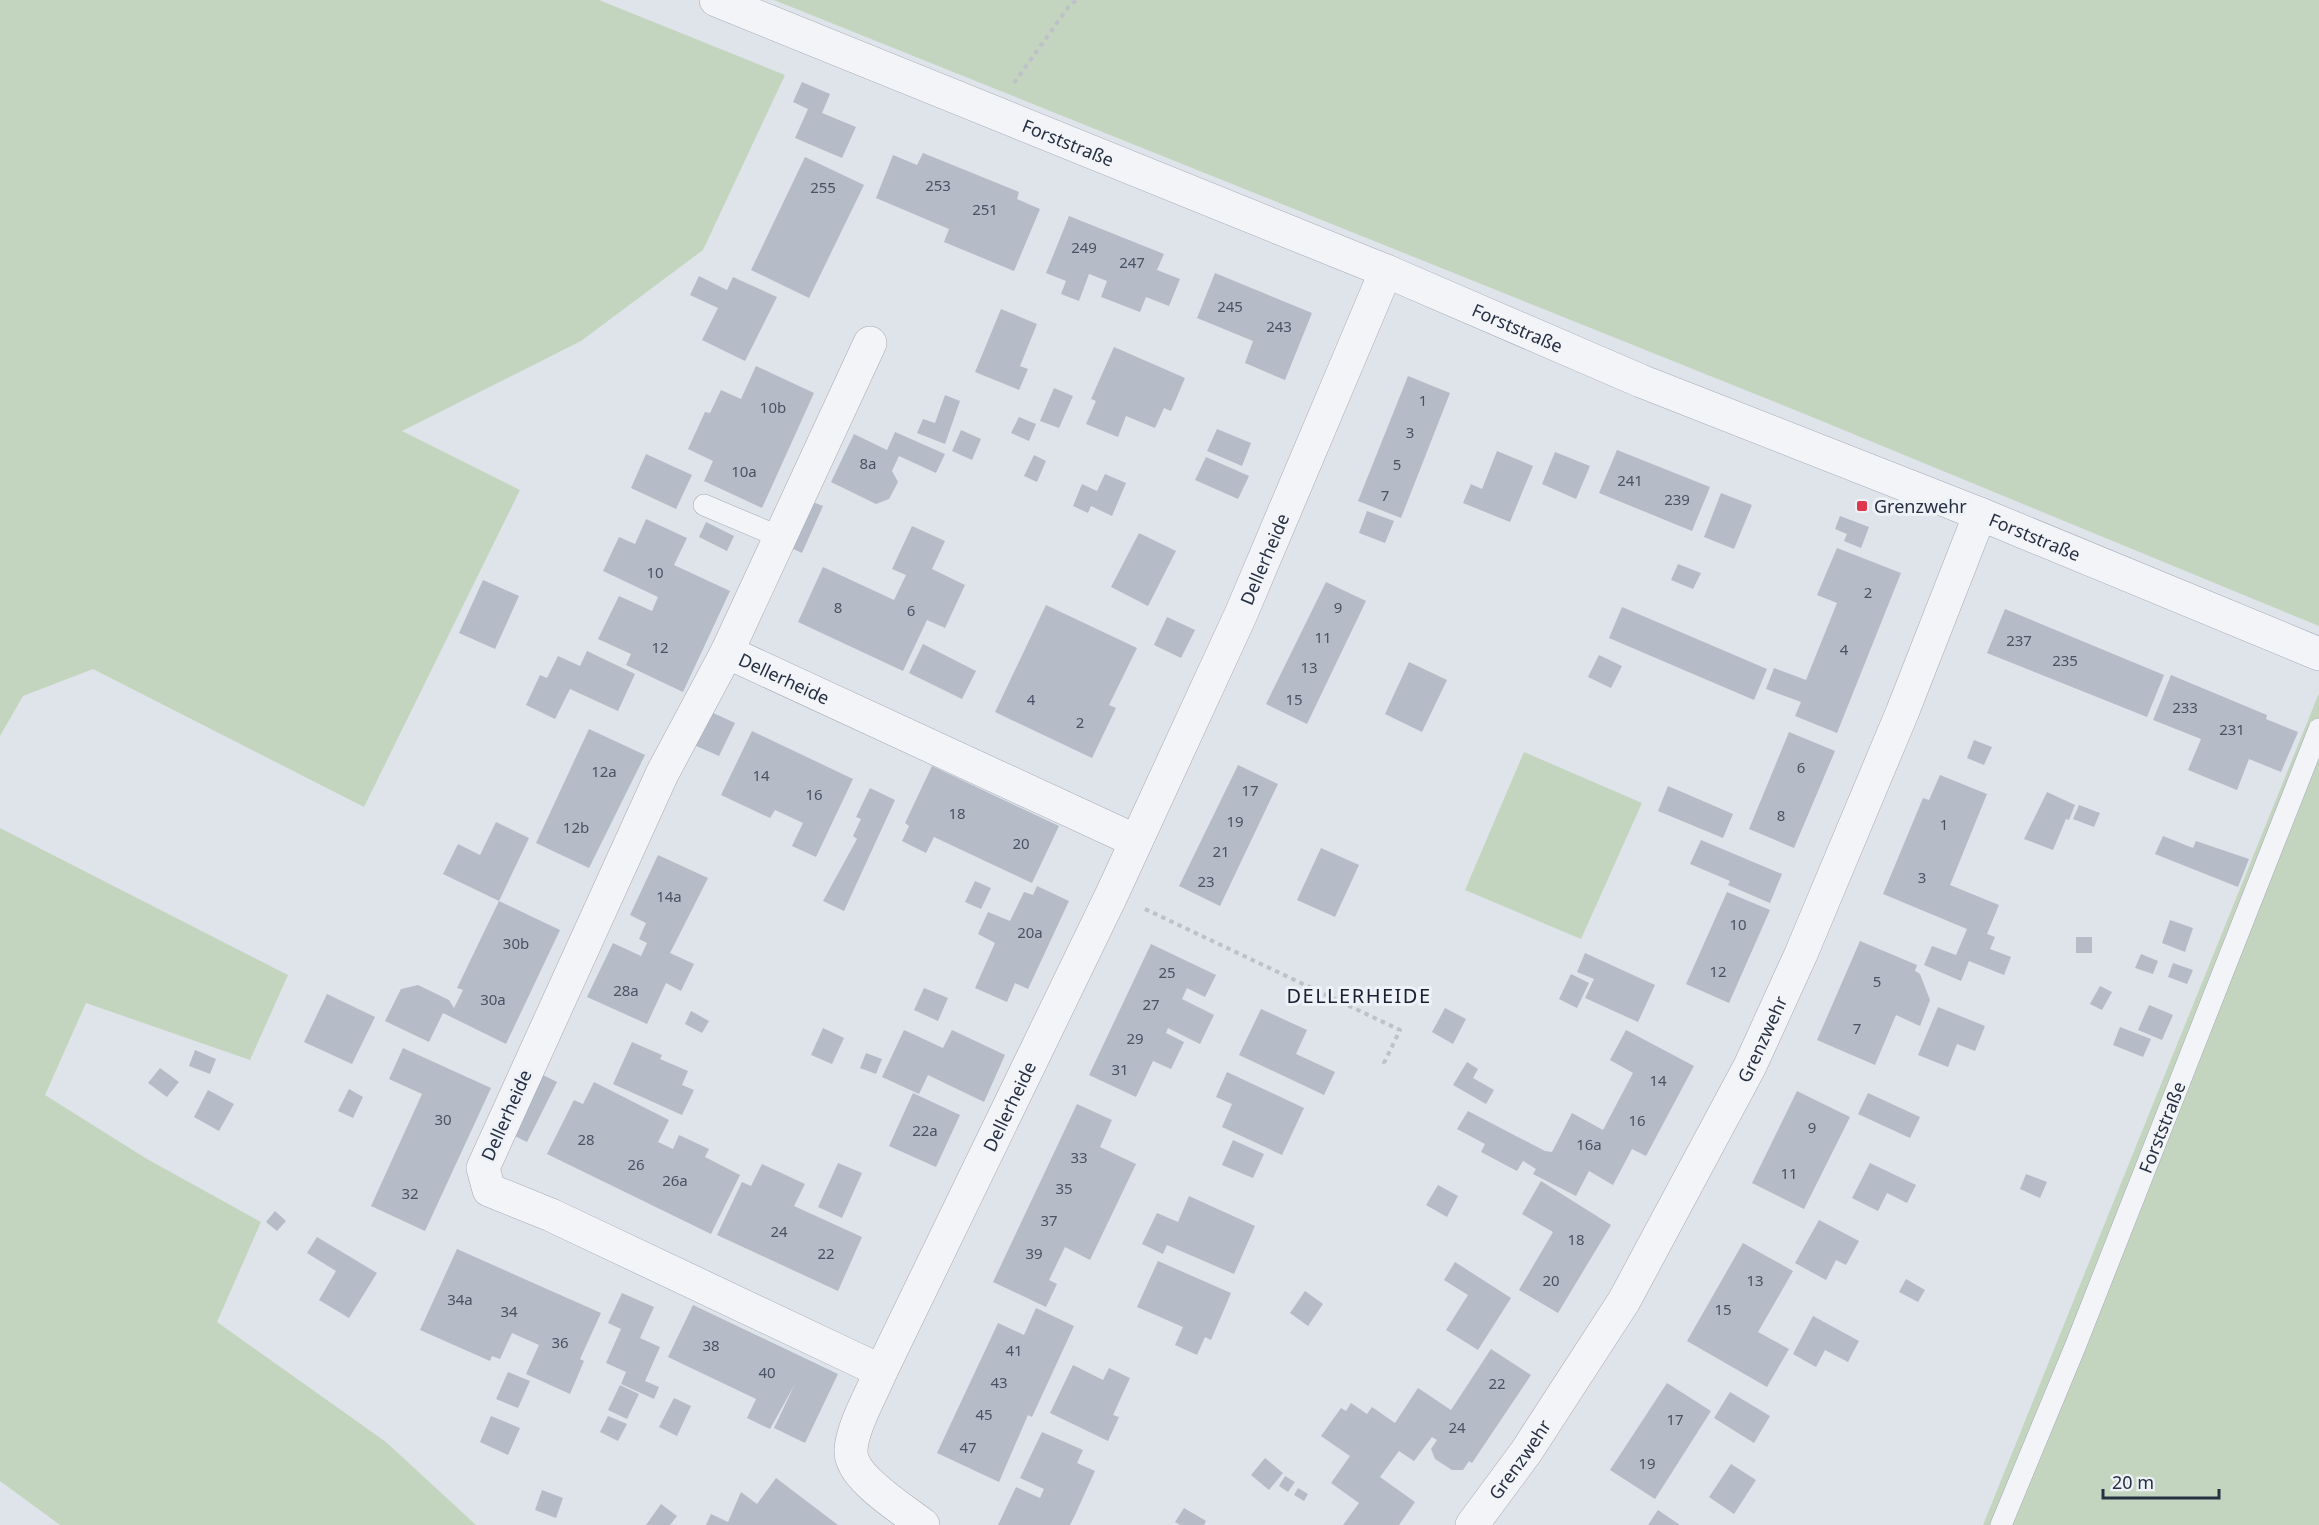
<svg xmlns="http://www.w3.org/2000/svg" width="2319" height="1525" font-family="'Noto Sans',sans-serif">
	<rect width="100%" height="100%" fill="#dfe3ea"/>
	<g fill="#c4d5bf">
		<path d="M0,0H599L785,75L703,250L581,341L402,431L520,490L364,807L93,669L23,696L0,736Z"/>
		<path d="M774,0H2319V626L1795,410Z"/>
		<path d="M2319,693V1525H1983Z"/>
		<path d="M1524,752L1642,803L1581,939L1465,890Z"/>
		<path d="M0,828L288,975L250,1060L86,1003L45,1095L147,1159L261,1222L217,1322L386,1442L476,1525H60L0,1481Z"/>
	</g>
	<g fill="#b5bcc8">
		<path d="M802,82L830,94L822,113L856,127L842,158L795,138L808,109L793,102Z"/>
		<path d="M923,153L1019,192L1017,199L1040,209L1014,271L944,242L949,229L876,198L893,155L917,165Z"/>
		<path d="M805,157L864,185L809,298L751,270Z"/>
		<path d="M1069,216L1164,254L1157,270L1180,279L1169,306L1146,297L1140,312L1101,297L1107,281L1089,274L1079,301L1061,294L1066,281L1046,273Z"/>
		<path d="M1215,273L1312,313L1285,380L1245,363L1253,341L1197,318Z"/>
		<path d="M699,276L727,290L733,277L777,297L745,361L702,340L718,308L690,295Z"/>
		<path d="M1001,309L1037,324L1020,366L1028,369L1019,390L975,372Z"/>
		<path d="M1114,347L1185,378L1171,411L1164,408L1155,428L1126,416L1118,437L1086,424L1096,401L1091,399Z"/>
		<path d="M756,366L814,393L762,508L704,481L713,461L688,449L705,412L710,413L721,390L741,399Z"/>
		<path d="M1408,376L1450,393L1401,518L1358,501Z"/>
		<path d="M1054,388L1073,396L1059,428L1040,421Z"/>
		<path d="M945,395L960,401L945,444L917,433L923,419L935,423Z"/>
		<path d="M1019,417L1036,424L1029,441L1011,433Z"/>
		<path d="M1217,429L1251,443L1242,466L1207,451Z"/>
		<path d="M961,430L981,439L972,460L952,451Z"/>
		<path d="M895,432L945,454L936,473L899,456L892,471L898,482L889,499L876,504L831,482L854,434L887,450Z"/>
		<path d="M1617,450L1710,487L1692,531L1599,493Z"/>
		<path d="M1497,451L1533,466L1510,522L1463,503L1471,484L1482,489Z"/>
		<path d="M1555,452L1590,466L1576,499L1542,484Z"/>
		<path d="M646,454L692,475L676,509L631,488Z"/>
		<path d="M1034,455L1046,461L1037,482L1024,476Z"/>
		<path d="M1206,457L1249,476L1238,499L1195,480Z"/>
		<path d="M1105,474L1126,483L1112,516L1091,506L1088,513L1073,506L1082,484L1097,491Z"/>
		<path d="M1721,493L1752,505L1734,549L1704,537Z"/>
		<path d="M808,500L823,506L802,553L787,546Z"/>
		<path d="M1367,511L1394,521L1385,543L1359,533Z"/>
		<path d="M1840,516L1869,527L1861,548L1844,541L1847,534L1835,529Z"/>
		<path d="M646,519L687,538L674,565L730,591L683,692L626,665L631,654L598,639L619,596L652,611L658,597L603,571L619,537L635,544Z"/>
		<path d="M706,522L734,536L727,551L699,537Z"/>
		<path d="M912,526L945,541L932,569L965,585L945,628L927,620L903,671L798,622L823,567L894,600L906,575L892,569Z"/>
		<path d="M1139,533L1176,551L1148,606L1111,587Z"/>
		<path d="M1837,548L1901,573L1837,733L1795,716L1801,702L1766,689L1774,668L1806,680L1837,603L1817,595Z"/>
		<path d="M1678,564L1701,573L1693,589L1671,580Z"/>
		<path d="M483,580L519,596L495,649L459,633Z"/>
		<path d="M1326,582L1366,601L1307,724L1266,704Z"/>
		<path d="M1046,605L1137,648L1109,705L1116,708L1092,758L995,712Z"/>
		<path d="M1622,607L1767,669L1754,700L1609,638Z"/>
		<path d="M2005,609L2164,675L2147,717L1987,653Z"/>
		<path d="M1167,617L1195,630L1181,658L1154,645Z"/>
		<path d="M923,644L976,671L962,699L909,673Z"/>
		<path d="M587,651L635,674L618,711L570,689L555,719L526,705L540,675L547,678L558,656L580,666Z"/>
		<path d="M1599,655L1622,666L1611,688L1588,677Z"/>
		<path d="M1409,662L1447,680L1422,732L1385,714Z"/>
		<path d="M2171,675L2267,715L2266,719L2298,732L2281,772L2249,759L2237,790L2188,770L2201,739L2153,720Z"/>
		<path d="M709,711L735,723L719,756L694,745Z"/>
		<path d="M589,729L645,755L589,868L536,843Z"/>
		<path d="M752,731L853,779L816,857L792,846L803,823L775,810L770,818L721,795Z"/>
		<path d="M1789,732L1835,751L1794,848L1749,829Z"/>
		<path d="M1974,740L1992,747L1984,765L1967,758Z"/>
		<path d="M1238,765L1278,784L1220,906L1179,886Z"/>
		<path d="M932,766L1059,826L1032,883L934,837L926,853L902,841L909,826L905,823Z"/>
		<path d="M1940,775L1987,794L1950,885L1999,905L1987,934L1995,937L1990,949L2011,957L2004,975L1969,961L1961,981L1924,965L1932,946L1956,955L1967,929L1883,894L1923,798L1929,800Z"/>
		<path d="M1668,786L1733,814L1723,838L1658,811Z"/>
		<path d="M870,788L895,800L844,911L823,901L857,839L853,836L861,819L856,817Z"/>
		<path d="M2047,792L2075,805L2069,820L2066,819L2053,850L2024,839Z"/>
		<path d="M2079,805L2100,813L2094,827L2073,819Z"/>
		<path d="M496,822L529,838L499,901L560,930L506,1044L443,1013L429,1042L385,1021L401,989L418,985L449,1000L454,1008L463,990L457,988L499,901L443,874L458,844L480,855Z"/>
		<path d="M2163,836L2193,848L2196,841L2249,859L2238,887L2155,854Z"/>
		<path d="M1701,840L1782,874L1770,903L1728,885L1730,881L1690,864Z"/>
		<path d="M1321,848L1359,865L1335,917L1297,900Z"/>
		<path d="M658,855L708,878L670,953L694,964L681,991L666,983L647,1024L587,997L613,943L641,956L647,943L639,939L646,923L630,915Z"/>
		<path d="M975,881L991,888L981,909L965,902Z"/>
		<path d="M1037,886L1069,901L1028,989L1015,983L1007,1002L975,988L995,943L978,934L988,912L1010,921L1024,892L1033,895Z"/>
		<path d="M1727,892L1770,910L1729,1003L1686,984Z"/>
		<path d="M2170,920L2193,928L2185,952L2162,943Z"/>
		<rect x="2076" y="937" width="16" height="16"/>
		<path d="M1860,941L1917,965L1915,971L1920,974L1930,1000L1920,1026L1896,1015L1875,1065L1817,1040Z"/>
		<path d="M1151,944L1216,975L1205,997L1187,988L1182,999L1214,1015L1200,1044L1168,1028L1166,1033L1184,1042L1171,1069L1153,1061L1136,1097L1089,1075Z"/>
		<path d="M1585,953L1655,985L1638,1022L1585,998L1594,979L1577,972Z"/>
		<path d="M2141,954L2158,961L2153,974L2135,968Z"/>
		<path d="M2173,963L2193,970L2187,984L2168,977Z"/>
		<path d="M1571,974L1589,983L1577,1008L1559,999Z"/>
		<path d="M2100,986L2112,992L2102,1010L2090,1004Z"/>
		<path d="M924,988L948,998L938,1021L914,1010Z"/>
		<path d="M327,994L375,1017L352,1064L304,1042Z"/>
		<path d="M2149,1005L2173,1015L2162,1040L2138,1030Z"/>
		<path d="M1938,1007L1985,1026L1975,1051L1957,1044L1948,1067L1918,1055Z"/>
		<path d="M1445,1008L1466,1019L1453,1044L1432,1032Z"/>
		<path d="M1261,1009L1307,1030L1296,1054L1335,1072L1324,1095L1239,1055Z"/>
		<path d="M691,1011L709,1021L702,1033L685,1024Z"/>
		<path d="M2120,1027L2151,1039L2143,1057L2113,1045Z"/>
		<path d="M823,1028L844,1038L832,1064L811,1055Z"/>
		<path d="M904,1030L943,1048L952,1030L1005,1055L984,1102L928,1075L919,1094L882,1077Z"/>
		<path d="M1626,1030L1694,1066L1646,1156L1632,1149L1613,1185L1589,1171L1576,1196L1533,1174L1536,1169L1523,1161L1517,1171L1481,1152L1485,1144L1457,1129L1468,1111L1545,1151L1552,1152L1572,1113L1603,1130L1633,1073L1610,1060Z"/>
		<path d="M632,1042L662,1055L660,1059L688,1071L682,1085L694,1090L682,1115L613,1084Z"/>
		<path d="M403,1048L491,1088L425,1231L371,1206L422,1094L389,1079Z"/>
		<path d="M195,1050L216,1059L210,1074L189,1066Z"/>
		<path d="M866,1053L882,1059L876,1074L860,1068Z"/>
		<path d="M1467,1062L1478,1069L1473,1078L1494,1090L1486,1104L1453,1085Z"/>
		<path d="M160,1068L179,1082L167,1097L148,1083Z"/>
		<path d="M1227,1072L1304,1108L1282,1155L1222,1127L1232,1104L1216,1097Z"/>
		<path d="M539,1073L557,1082L527,1142L509,1133Z"/>
		<path d="M594,1082L669,1120L658,1142L673,1149L679,1135L709,1149L705,1157L740,1175L711,1234L547,1154L574,1100L583,1104Z"/>
		<path d="M349,1089L363,1097L353,1118L338,1111Z"/>
		<path d="M208,1090L234,1104L219,1131L194,1117Z"/>
		<path d="M1797,1091L1850,1117L1804,1209L1752,1183Z"/>
		<path d="M913,1093L960,1115L936,1167L889,1146Z"/>
		<path d="M1868,1093L1920,1117L1910,1138L1858,1114Z"/>
		<path d="M1077,1104L1112,1120L1100,1147L1136,1164L1090,1260L1065,1247L1049,1280L1057,1284L1046,1307L993,1282Z"/>
		<path d="M1233,1140L1264,1154L1253,1178L1222,1165Z"/>
		<path d="M838,1163L862,1173L842,1218L818,1207Z"/>
		<path d="M1870,1163L1916,1185L1907,1203L1887,1193L1878,1211L1852,1198Z"/>
		<path d="M762,1164L805,1184L794,1206L862,1237L838,1291L717,1235L742,1182L751,1186Z"/>
		<path d="M2026,1174L2047,1182L2040,1198L2020,1189Z"/>
		<path d="M1541,1181L1611,1225L1558,1313L1519,1290L1553,1232L1522,1214Z"/>
		<path d="M1438,1185L1458,1196L1447,1217L1426,1205Z"/>
		<path d="M1189,1196L1255,1226L1234,1274L1167,1245L1163,1254L1142,1244L1157,1213L1178,1222Z"/>
		<path d="M275,1211L286,1221L277,1231L266,1222Z"/>
		<path d="M1819,1220L1859,1241L1846,1265L1836,1260L1826,1280L1795,1263Z"/>
		<path d="M317,1237L377,1273L349,1318L319,1300L336,1271L307,1253Z"/>
		<path d="M1743,1243L1793,1271L1758,1332L1789,1349L1767,1387L1687,1341Z"/>
		<path d="M457,1249L601,1313L580,1359L584,1361L570,1394L526,1374L539,1345L512,1333L500,1359L492,1356L490,1361L420,1330Z"/>
		<path d="M1158,1261L1231,1293L1211,1340L1205,1337L1197,1355L1175,1345L1183,1327L1137,1307Z"/>
		<path d="M1455,1262L1511,1298L1478,1350L1446,1330L1468,1295L1444,1280Z"/>
		<path d="M1906,1279L1925,1290L1918,1302L1899,1292Z"/>
		<path d="M1305,1291L1323,1304L1308,1326L1290,1313Z"/>
		<path d="M622,1293L654,1307L640,1338L660,1347L645,1381L659,1387L654,1399L621,1384L626,1372L606,1363L621,1329L608,1323Z"/>
		<path d="M693,1305L838,1374L805,1443L774,1428L795,1384L770,1429L747,1418L756,1399L668,1357Z"/>
		<path d="M1036,1308L1074,1326L1032,1417L1028,1415L999,1482L937,1453L998,1323L1024,1335Z"/>
		<path d="M1813,1316L1859,1341L1848,1362L1825,1350L1816,1367L1793,1354Z"/>
		<path d="M1491,1349L1531,1375L1472,1463L1469,1461L1463,1470H1452L1435,1459L1431,1449L1437,1440L1432,1437L1414,1461L1399,1451L1380,1477L1415,1502L1399,1525H1343L1359,1503L1331,1483L1350,1456L1321,1436L1341,1408L1346,1411L1351,1403L1367,1414L1372,1407L1395,1423L1418,1388L1451,1410Z"/>
		<path d="M1073,1365L1103,1380L1109,1368L1130,1378L1113,1415L1119,1417L1108,1441L1050,1413Z"/>
		<path d="M508,1372L530,1381L518,1408L496,1399Z"/>
		<path d="M1667,1383L1711,1411L1655,1499L1610,1470Z"/>
		<path d="M620,1385L639,1394L627,1419L608,1410Z"/>
		<path d="M1730,1392L1770,1416L1754,1443L1714,1418Z"/>
		<path d="M674,1398L691,1406L677,1436L659,1427Z"/>
		<path d="M491,1416L520,1428L508,1455L480,1442Z"/>
		<path d="M608,1416L627,1424L618,1441L600,1432Z"/>
		<path d="M1042,1432L1083,1450L1077,1463L1095,1471L1075,1515L1070,1525H998L1016,1487L1040,1498L1044,1489L1020,1478Z"/>
		<path d="M1265,1458L1283,1473L1269,1490L1251,1475Z"/>
		<path d="M1731,1464L1756,1480L1734,1514L1709,1497Z"/>
		<path d="M1285,1476L1295,1482L1288,1492L1279,1486Z"/>
		<path d="M776,1478L838,1525H706L711,1514L728,1522L741,1492L757,1504Z"/>
		<path d="M1298,1488L1308,1494L1304,1501L1294,1495Z"/>
		<path d="M542,1490L563,1498L556,1518L535,1510Z"/>
		<path d="M661,1504L677,1516L670,1525H646Z"/>
		<path d="M1184,1508L1206,1521L1204,1525H1180L1175,1522Z"/>
		<path d="M1658,1510L1680,1525H1648Z"/>
	</g>
	<g fill="none" stroke-linecap="round" stroke-linejoin="round">
		<defs>
			<g id="service">
				<path d="M704,505L780,537"/>
				<path id="s1" d="M2001,1525L2075,1347L2319,729"/>
			</g>
			<g id="minor">
				<path d="M870,343L727,652L662,774L483,1168L489,1190L551,1215L881,1371"/>
				<path id="s2" d="M727,652L1136,841"/>
				<path id="s3" d="M923,1525C903,1509 849,1477 851,1450C852,1427 872,1393 881,1371L1112,894L1241,614L1386,271"/>
				<path id="s4" d="M1472,1525L1526,1452L1624,1301L1750,1066L1801,954L1902,713L1980,514"/>
			</g>
			<g id="tertiary">
				<path id="s5" d="M716,0L1386,271L1641,381L1980,514L2319,654"/>
			</g>
		</defs>
		<use href="#service" stroke="#a4aab5" stroke-width="22"/>
		<use href="#minor" stroke="#a4aab5" stroke-width="34"/>
		<use href="#tertiary" stroke="#a4aab5" stroke-width="34"/>
		<g stroke="#bdc1c9" stroke-width="4" stroke-dasharray="4.5 4.5" stroke-linecap="butt">
			<path d="M1014,83L1069,6L1077,0"/>
			<path d="M1145,909L1400,1030L1384,1063L1385,1068"/>
		</g>
		<use href="#service" stroke="#f2f4f8" stroke-width="21"/>
		<use href="#minor" stroke="#f2f4f8" stroke-width="33"/>
		<use href="#tertiary" stroke="#f2f4f8" stroke-width="33"/>
	</g>
	<rect fill="#dd364d" stroke="#eef2f7" stroke-width="2" x="1856" y="500" width="12" height="12" rx="3"/>
	<g text-anchor="middle" dominant-baseline="central" stroke-width="6" stroke-linejoin="round" paint-order="stroke">
		<g font-size="15" fill="#4a5364">
			<text x="938" y="185">253</text>
			<text x="823" y="187">255</text>
			<text x="985" y="209">251</text>
			<text x="1084" y="247">249</text>
			<text x="1132" y="262">247</text>
			<text x="1230" y="306">245</text>
			<text x="1279" y="326">243</text>
			<text x="1423" y="400">1</text>
			<text x="773" y="407">10b</text>
			<text x="1410" y="432">3</text>
			<text x="868" y="463">8a</text>
			<text x="1397" y="464">5</text>
			<text x="744" y="471">10a</text>
			<text x="1630" y="480">241</text>
			<text x="1385" y="495">7</text>
			<text x="1677" y="499">239</text>
			<text x="655" y="572">10</text>
			<text x="1868" y="592">2</text>
			<text x="838" y="607">8</text>
			<text x="1338" y="607">9</text>
			<text x="911" y="610">6</text>
			<text x="1323" y="637">11</text>
			<text x="2019" y="640">237</text>
			<text x="660" y="647">12</text>
			<text x="1844" y="649">4</text>
			<text x="2065" y="660">235</text>
			<text x="1309" y="667">13</text>
			<text x="1031" y="699">4</text>
			<text x="1294" y="699">15</text>
			<text x="2185" y="707">233</text>
			<text x="1080" y="722">2</text>
			<text x="2232" y="729">231</text>
			<text x="1801" y="767">6</text>
			<text x="604" y="771">12a</text>
			<text x="761" y="775">14</text>
			<text x="1250" y="790">17</text>
			<text x="814" y="794">16</text>
			<text x="957" y="813">18</text>
			<text x="1781" y="815">8</text>
			<text x="1235" y="821">19</text>
			<text x="1944" y="824">1</text>
			<text x="576" y="827">12b</text>
			<text x="1021" y="843">20</text>
			<text x="1221" y="851">21</text>
			<text x="1922" y="877">3</text>
			<text x="1206" y="881">23</text>
			<text x="669" y="896">14a</text>
			<text x="1738" y="924">10</text>
			<text x="1030" y="932">20a</text>
			<text x="516" y="943">30b</text>
			<text x="1718" y="971">12</text>
			<text x="1167" y="972">25</text>
			<text x="1877" y="981">5</text>
			<text x="626" y="990">28a</text>
			<text x="493" y="999">30a</text>
			<text x="1151" y="1004">27</text>
			<text x="1857" y="1028">7</text>
			<text x="1135" y="1038">29</text>
			<text x="1120" y="1069">31</text>
			<text x="1658" y="1080">14</text>
			<text x="443" y="1119">30</text>
			<text x="1637" y="1120">16</text>
			<text x="1812" y="1127">9</text>
			<text x="925" y="1130">22a</text>
			<text x="586" y="1139">28</text>
			<text x="1589" y="1144">16a</text>
			<text x="1079" y="1157">33</text>
			<text x="636" y="1164">26</text>
			<text x="1789" y="1173">11</text>
			<text x="675" y="1180">26a</text>
			<text x="1064" y="1188">35</text>
			<text x="410" y="1193">32</text>
			<text x="1049" y="1220">37</text>
			<text x="779" y="1231">24</text>
			<text x="1576" y="1239">18</text>
			<text x="826" y="1253">22</text>
			<text x="1034" y="1253">39</text>
			<text x="1551" y="1280">20</text>
			<text x="1755" y="1280">13</text>
			<text x="460" y="1299">34a</text>
			<text x="1723" y="1309">15</text>
			<text x="509" y="1311">34</text>
			<text x="560" y="1342">36</text>
			<text x="711" y="1345">38</text>
			<text x="1014" y="1350">41</text>
			<text x="767" y="1372">40</text>
			<text x="999" y="1382">43</text>
			<text x="1497" y="1383">22</text>
			<text x="984" y="1414">45</text>
			<text x="1675" y="1419">17</text>
			<text x="1457" y="1427">24</text>
			<text x="968" y="1447">47</text>
			<text x="1647" y="1463">19</text>
		</g>
		<g font-size="18" fill="#263043" stroke="#eef2f7">
			<text stroke="none"><textPath href="#s5" startOffset="380">Forststraße</textPath></text>
			<text stroke="none"><textPath href="#s5" startOffset="866">Forststraße</textPath></text>
			<text stroke="none"><textPath href="#s5" startOffset="1424">Forststraße</textPath></text>
			<text stroke="none"><textPath href="#s3" startOffset="1090">Dellerheide</textPath></text>
			<text stroke="none"><textPath href="#s2" startOffset="63">Dellerheide</textPath></text>
			<text stroke="none"><textPath href="#s4" startOffset="567">Grenzwehr</textPath></text>
			<text stroke="none"><textPath href="#s3" startOffset="486">Dellerheide</textPath></text>
			<text transform="translate(506 1115) rotate(-66)">Dellerheide</text>
			<text stroke="none"><textPath href="#s1" startOffset="429">Forststraße</textPath></text>
			<text stroke="none"><textPath href="#s4" startOffset="81">Grenzwehr</textPath></text>
		</g>
		<g font-size="18" fill="#263043" stroke="#eef2f7" text-anchor="start">
			<text x="1874" y="506">Grenzwehr</text>
		</g>
		<g font-size="20" letter-spacing="1.5" fill="#182133" stroke="#eef2f7">
			<text x="1359" y="995">DELLERHEIDE</text>
		</g>
	</g>
	<path d="M2103 1489v9h116v-9" fill="none" stroke="#263043" stroke-width="3"/>
	<text x="2112" y="1489" font-size="18" fill="#263043" stroke="#eef2f7" stroke-width="4.5" paint-order="stroke">20 m</text>
</svg>
